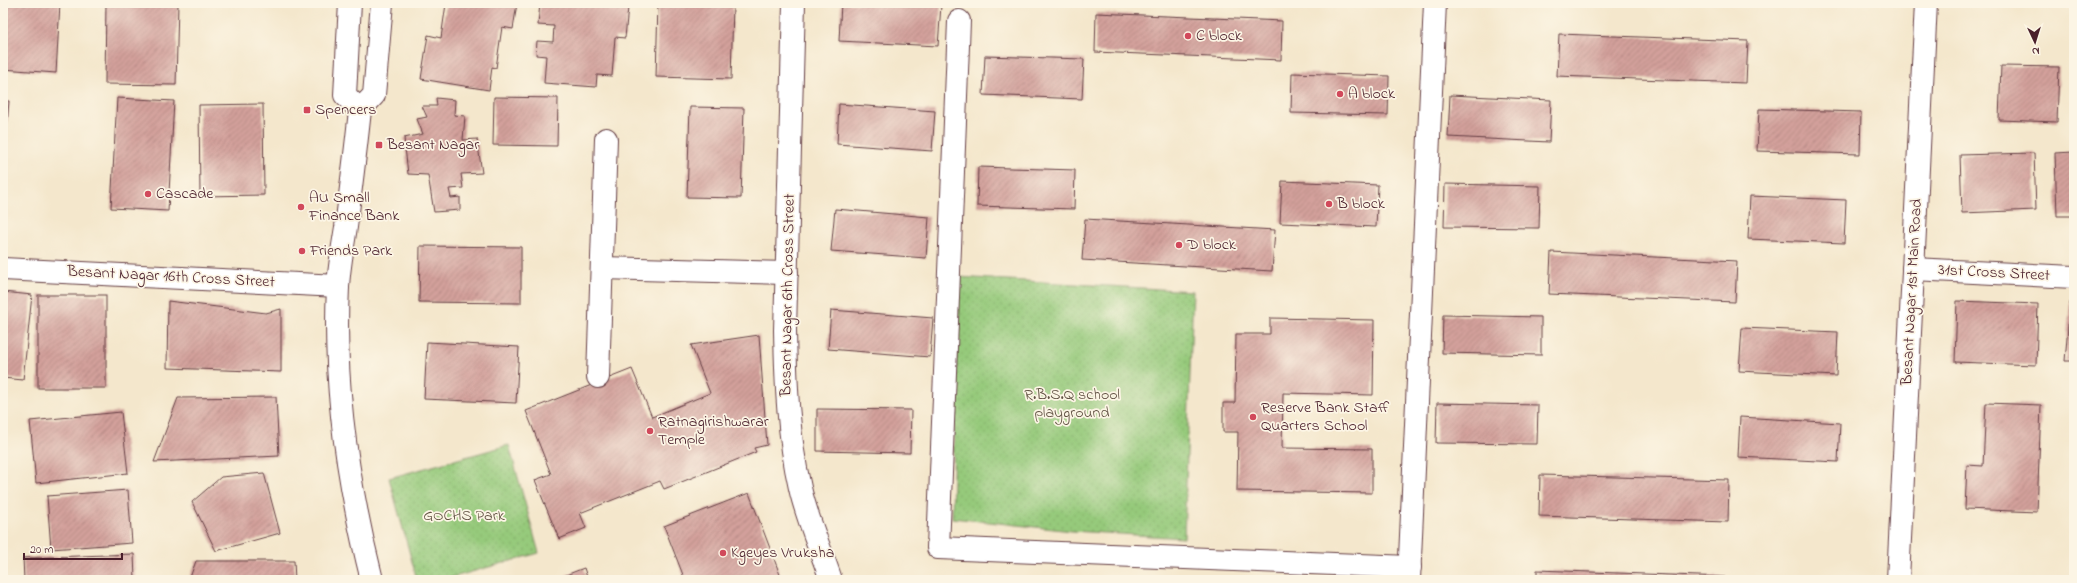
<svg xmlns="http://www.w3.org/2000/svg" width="2077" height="583" font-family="'Indie Flower',sans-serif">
	<defs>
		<pattern id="grass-dots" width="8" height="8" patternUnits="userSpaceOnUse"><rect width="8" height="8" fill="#96ca7b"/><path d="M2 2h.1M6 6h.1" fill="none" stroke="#83ad6a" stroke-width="1.8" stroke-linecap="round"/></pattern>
		<pattern id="building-hatch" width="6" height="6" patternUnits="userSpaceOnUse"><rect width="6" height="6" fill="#d3a09b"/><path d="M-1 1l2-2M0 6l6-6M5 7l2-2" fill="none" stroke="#ad827f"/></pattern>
	</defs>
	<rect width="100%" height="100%" fill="#fcf5e5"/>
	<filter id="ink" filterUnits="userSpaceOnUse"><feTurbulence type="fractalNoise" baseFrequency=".025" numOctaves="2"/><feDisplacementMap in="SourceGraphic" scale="8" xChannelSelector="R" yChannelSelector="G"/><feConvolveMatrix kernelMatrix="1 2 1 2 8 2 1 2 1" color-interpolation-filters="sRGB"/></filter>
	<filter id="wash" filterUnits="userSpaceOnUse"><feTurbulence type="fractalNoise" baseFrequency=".012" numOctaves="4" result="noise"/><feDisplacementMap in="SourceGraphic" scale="16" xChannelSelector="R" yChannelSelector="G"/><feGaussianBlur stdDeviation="0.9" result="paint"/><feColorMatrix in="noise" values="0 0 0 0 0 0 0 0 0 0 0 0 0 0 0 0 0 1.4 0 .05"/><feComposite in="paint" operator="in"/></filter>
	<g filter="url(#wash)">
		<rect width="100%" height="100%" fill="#f4e7cc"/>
		<g fill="url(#grass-dots)" stroke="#707453">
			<path d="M958,277L1193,291L1184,538L1072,531L952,518Z"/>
			<path d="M509,445L539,553L443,580H417L389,478Z"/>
		</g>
		<g id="blocks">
			<g fill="url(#building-hatch)">
				<path d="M3,3H60L56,73L3,69Z"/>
				<path d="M106,3H178L176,85L105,84Z"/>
				<path d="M455,3H517L513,29L502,27L496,68L492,67L489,90L421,79L428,35L441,38L446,4L455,5Z"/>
				<path d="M540,3H610V5L628,7L625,38L615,37L612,76L597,75L596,87L544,83L546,56L536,55L537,41L553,42L554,26L538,25Z"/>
				<path d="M658,3L733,5L731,79L656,77Z"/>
				<path d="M841,3L941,5L938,46L839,41Z"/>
				<path d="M1096,13L1282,21L1281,60L1095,52Z"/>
				<path d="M1559,34L1748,41L1746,83L1557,76Z"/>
				<path d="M985,56L1084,59L1082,99L983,95Z"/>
				<path d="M2001,66L2059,67L2057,122L1999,120Z"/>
				<path d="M1292,73L1389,76L1388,115L1291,113Z"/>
				<path d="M1450,95L1551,100L1549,142L1448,137Z"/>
				<path d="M494,97L558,98L557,146L493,145Z"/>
				<path d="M117,98L174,101L168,211L111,208Z"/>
				<path d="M436,98L455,100L454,115L465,116L463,140L477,139L482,173L461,174L463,188L449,189L451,198L460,197V210L434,212L428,175L408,174L404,138L423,134L417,119L427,117L422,106H437Z"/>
				<path d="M3,101H9L4,162H3Z"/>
				<path d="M263,104L264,195L200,196L199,105Z"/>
				<path d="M839,104L935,111L932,151L837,144Z"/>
				<path d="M690,107L744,108L741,198L687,197Z"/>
				<path d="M1759,109L1861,112L1860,154L1757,151Z"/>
				<path d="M2074,152V216H2057L2055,153Z"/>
				<path d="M2034,153L2036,210L1962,213L1960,155Z"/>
				<path d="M978,167L1075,170L1074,209L977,206Z"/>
				<path d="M1282,181L1378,185L1376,227L1280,223Z"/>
				<path d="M1445,184L1540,186L1539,228L1444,227Z"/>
				<path d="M1750,196L1846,200L1844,243L1748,239Z"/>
				<path d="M835,209L929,217L926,258L831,251Z"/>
				<path d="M1085,219L1275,230L1272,271L1082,260Z"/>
				<path d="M420,246L521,247V303L419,302Z"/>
				<path d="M1551,252L1737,261L1735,302L1549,294Z"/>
				<path d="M3,292L32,295L23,380L3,378Z"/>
				<rect x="38" y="295" width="68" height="93"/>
				<path d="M168,301L266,313L281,309V372L167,368Z"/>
				<path d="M1957,301L2038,304L2036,365L1955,362Z"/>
				<path d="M2070,302H2074V361H2065Z"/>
				<path d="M831,310L933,318L930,357L828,349Z"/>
				<path d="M1443,315L1541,317V355L1442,353Z"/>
				<path d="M1270,318L1374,320L1373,395L1283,393L1282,448L1372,449V493L1237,491L1238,432H1223V403H1235L1236,334H1270Z"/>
				<path d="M1742,328L1838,332L1836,376L1739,371Z"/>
				<path d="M759,335L767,445L754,448L756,452L664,489L660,481L580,513L586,528L559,539L535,480L551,474L526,411L632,369L652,417L710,393L691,345Z"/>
				<path d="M427,342L519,347L516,403L424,399Z"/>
				<path d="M276,397L279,456L154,462L178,398Z"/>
				<path d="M1437,403L1538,405L1537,444L1436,443Z"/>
				<path d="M1986,403L2041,405L2037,512L1965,509L1967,465L1983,466Z"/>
				<path d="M817,409L911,410L910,453L817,451Z"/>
				<path d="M121,412L128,473L36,483L30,421Z"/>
				<path d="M1740,417L1840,423L1838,462L1738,457Z"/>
				<path d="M264,473L280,533L216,551L192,502L221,477Z"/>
				<path d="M1540,475L1729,480L1728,522L1539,516Z"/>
				<path d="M128,490L132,543L51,549L47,496Z"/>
				<path d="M749,493L782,580H685L664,526Z"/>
				<path d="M134,554L135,580H24L23,558Z"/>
				<path d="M196,561H294L295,580H189Z"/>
				<path d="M584,568L588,580H567L566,575Z"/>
				<path d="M1537,570L1725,577V580H1537Z"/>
			</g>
		</g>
	</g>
	<g filter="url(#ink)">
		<use href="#blocks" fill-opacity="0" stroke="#643d43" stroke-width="1"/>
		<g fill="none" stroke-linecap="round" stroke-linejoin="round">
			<defs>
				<g id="minor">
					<path d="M794,3L785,330C786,384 788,436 800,488C807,519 821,550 831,580"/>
					<path d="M959,21L938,548L1410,567"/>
					<path d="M602,268L787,273"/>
					<path d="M3,269L338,286"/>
					<path d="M1913,269L2074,277"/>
					<path d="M598,377L606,139"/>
					<path d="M1409,580L1435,3"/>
					<path d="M1898,580L1926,3"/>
				</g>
				<g id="major">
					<path d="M350,3L345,95L360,110"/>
					<path d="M360,110C356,149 351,188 346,227C343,246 339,267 338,287C333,385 348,485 372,580"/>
					<path d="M360,110L374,95L382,3"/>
				</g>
			</defs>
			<use href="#minor" stroke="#643d43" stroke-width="24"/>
			<use href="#major" stroke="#643d43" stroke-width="24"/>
			<use href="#minor" stroke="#fff" stroke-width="22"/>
			<use href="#major" stroke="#fff" stroke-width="22"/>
		</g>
	</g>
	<g fill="#d1495b" stroke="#fcf5e5" stroke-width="1.5">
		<circle cx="1188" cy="36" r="4"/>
		<circle cx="1340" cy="94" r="4"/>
		<rect x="303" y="106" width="8" height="8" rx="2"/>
		<rect x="375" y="141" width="8" height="8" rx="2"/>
		<circle cx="148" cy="194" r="4"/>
		<circle cx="1329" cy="204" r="4"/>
		<circle cx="301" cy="207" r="4"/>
		<circle cx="1179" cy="245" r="4"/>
		<circle cx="302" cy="251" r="4"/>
		<circle cx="1253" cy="417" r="4"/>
		<circle cx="650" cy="431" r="4"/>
		<circle cx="723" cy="553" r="4"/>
	</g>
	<g text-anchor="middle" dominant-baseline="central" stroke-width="3.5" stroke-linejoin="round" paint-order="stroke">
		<g font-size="16" fill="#4a1f2b" stroke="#fcf5e5" text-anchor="start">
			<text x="1196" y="36">C block</text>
			<text x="1348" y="94">A block</text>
			<text x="315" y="110">Spencers</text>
			<text x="387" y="145">Besant Nagar</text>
			<text x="156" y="194">Cascade</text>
			<text x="309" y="198">AU Small<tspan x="309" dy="18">Finance Bank</tspan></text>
			<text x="1337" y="204">B block</text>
			<text x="1187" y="245">D block</text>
			<text x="310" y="251">Friends Park</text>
			<text x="1261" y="408">Reserve Bank Staff<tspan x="1261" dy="18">Quarters School</tspan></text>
			<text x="658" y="422">Ratnagirishwarar<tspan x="658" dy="18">Temple</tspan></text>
			<text x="731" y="553">Kgeyes Vruksha</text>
		</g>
		<g font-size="16" fill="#4a1f2b" stroke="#fcf5e5">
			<text transform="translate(1994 273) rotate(3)">31st Cross Street</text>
			<text transform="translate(171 277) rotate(3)">Besant Nagar 16th Cross Street</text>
			<text transform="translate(1912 292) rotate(-87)">Besant Nagar 1st Main Road</text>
			<text transform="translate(788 295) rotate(-89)">Besant Nagar 6th Cross Street</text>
		</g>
		<g font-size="16" fill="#615243" stroke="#fcf5e5">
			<text x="1072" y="395">R.B.S.Q school<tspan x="1072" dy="18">playground</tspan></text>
			<text x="464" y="516">GOCHS Park</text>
		</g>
	</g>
	<rect width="2077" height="583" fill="none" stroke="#fcf5e5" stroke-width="16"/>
	<g transform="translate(2035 42) rotate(176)" stroke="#fcf5e5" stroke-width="3" paint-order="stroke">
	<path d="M0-3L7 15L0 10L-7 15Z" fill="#4a1f2b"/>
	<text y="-6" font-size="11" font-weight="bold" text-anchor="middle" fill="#4a1f2b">N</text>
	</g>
	<path d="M24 553v6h98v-6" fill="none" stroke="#4a1f2b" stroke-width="2"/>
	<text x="30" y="553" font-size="12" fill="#4a1f2b" stroke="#fcf5e5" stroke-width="3" paint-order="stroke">20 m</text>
</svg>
